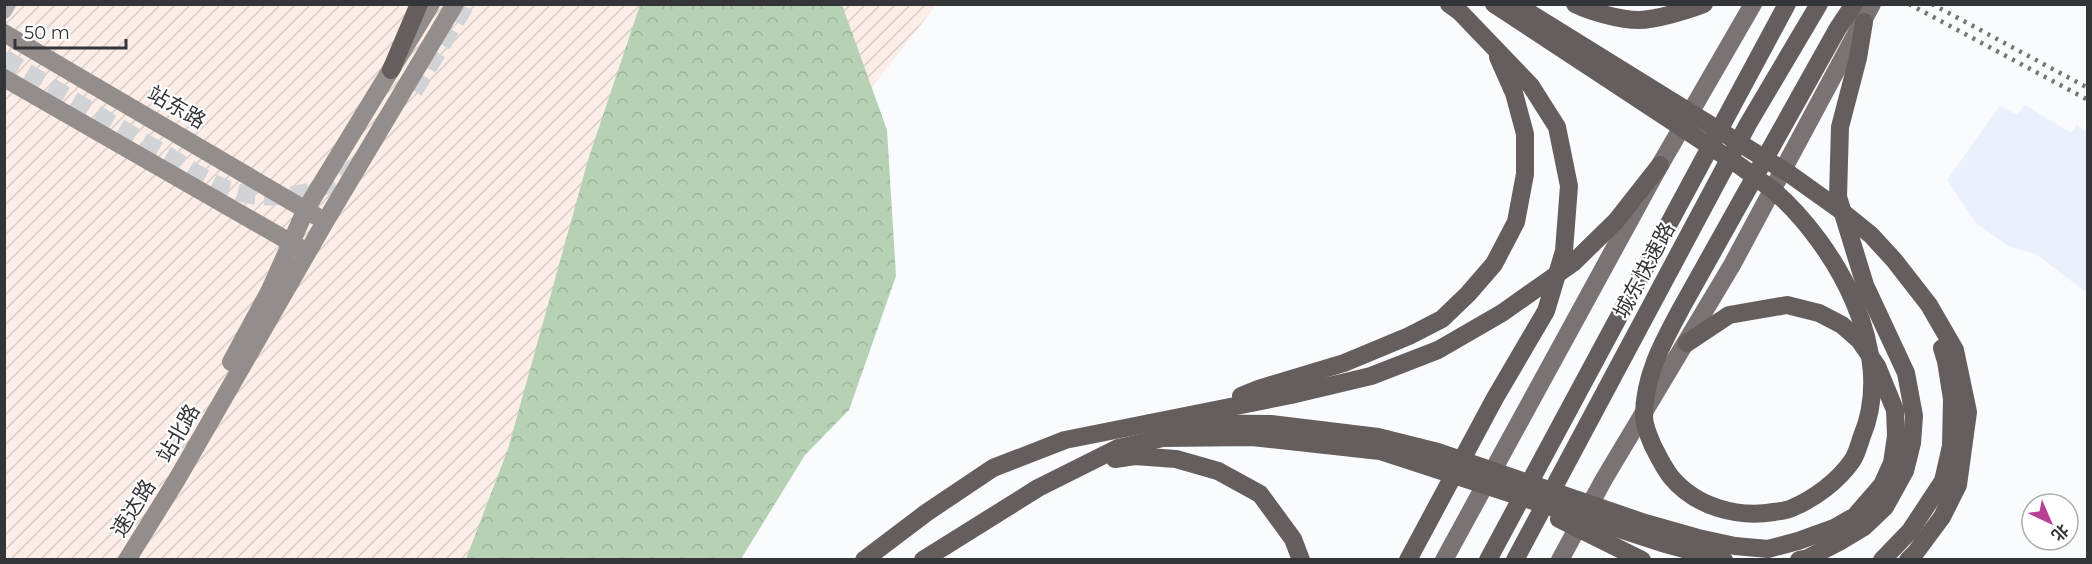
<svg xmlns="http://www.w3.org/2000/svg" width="2092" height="564" font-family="Montserrat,'Noto Sans SC',sans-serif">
	<defs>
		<pattern id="industrial-furrows" width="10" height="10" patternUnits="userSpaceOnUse" patternTransform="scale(1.5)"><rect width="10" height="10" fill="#fcede7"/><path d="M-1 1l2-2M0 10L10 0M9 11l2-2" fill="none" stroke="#d8ccc7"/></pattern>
		<pattern id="forest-crowns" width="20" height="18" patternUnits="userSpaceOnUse" patternTransform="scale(1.5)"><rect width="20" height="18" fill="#b6d1b3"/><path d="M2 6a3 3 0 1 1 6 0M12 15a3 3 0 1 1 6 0" fill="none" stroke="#9db49b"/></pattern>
	</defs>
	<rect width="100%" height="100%" fill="#f9fbfe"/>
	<path fill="url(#industrial-furrows)" d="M4,5H936L504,560L5,559Z"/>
	<path fill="#eaf1fc" d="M2025,105L2071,133L2077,125L2087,133V293L2036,254L2008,246L1976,223L1947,180L2000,106L2017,115Z"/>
	<path fill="url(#forest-crowns)" d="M640,5H842L887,130L896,276L849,410L805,455L741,559H466L508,449L588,160Z"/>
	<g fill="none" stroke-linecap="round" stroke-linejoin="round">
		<g stroke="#d1d3d6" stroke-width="18" stroke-dasharray="18 9" stroke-linecap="butt">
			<path d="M4,58C59,92 114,125 170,157C187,167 212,185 230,190C272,204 332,196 360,160"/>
			<path d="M414,91L466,4"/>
		</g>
		<path stroke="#b5b0b0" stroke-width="16" d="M4,11L8,4"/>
		<g stroke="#938d8c" stroke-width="18">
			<path d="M4,33L316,216"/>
			<path d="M4,78L302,249"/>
			<path d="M231,362L270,290L306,209L431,4"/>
			<path d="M127,560L176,481L325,222L455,4"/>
		</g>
		<g stroke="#7b7373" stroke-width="18">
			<path d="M1444,560L1660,165L1753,4"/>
			<path d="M1560,560L1604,479L1732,265L1872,4"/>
		</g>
		<g stroke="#665d5d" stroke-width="18">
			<path d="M1494,4L1740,166C1751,174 1762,182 1773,190C1836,245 1897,352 1862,436C1859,444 1857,454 1852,461C1838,481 1814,499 1792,508C1786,511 1780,511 1774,512C1737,518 1696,507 1671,477C1664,468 1658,456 1653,446C1649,437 1644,425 1644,416C1644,375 1664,340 1683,305L1838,28L1854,4"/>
			<path d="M1575,4C1592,12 1620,20 1639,20C1655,20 1689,10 1704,4"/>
			<path d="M1520,7L1791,175L1840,210L1871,235L1894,260L1929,305L1955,350L1968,412L1958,485L1942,517L1916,552L1908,560"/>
			<path d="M391,70L419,4"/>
			<path d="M1241,396L1258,389L1344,363L1409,336L1442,319L1468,294L1494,264L1516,222L1525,174V134L1514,93L1498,57"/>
			<path d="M1150,423L1271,424L1378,437L1438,452L1645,523L1698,538L1735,546L1768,549L1798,541L1834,528L1855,516L1882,485L1892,463L1896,436L1895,410L1877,366L1859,340L1842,325L1819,313L1787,305L1729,315L1687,343"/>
			<path d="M1115,459L1135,456L1176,459L1218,471L1260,494L1293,539L1301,560"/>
			<path d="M1559,519L1642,560"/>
			<path d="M864,560L926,513L993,468L1065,440L1291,395L1371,376L1438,350L1502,313L1573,263L1616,221L1660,165"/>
			<path d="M923,560L1038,488L1118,448L1163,438L1252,437L1380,451L1662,543L1724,560"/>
			<path d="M1408,560L1495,398L1546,311L1564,251L1569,186L1557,127L1531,86L1460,12L1449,4"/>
			<path d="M1488,560L1787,4"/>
			<path d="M1515,560L1748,124L1819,4"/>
			<path d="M1799,560L1808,558L1839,542L1864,527L1885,507L1905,471L1912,443L1914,416L1906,373L1865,285L1838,197L1840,127L1858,58L1864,22"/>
			<path d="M1882,560L1910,531L1943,481L1951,446L1952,399L1946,361L1942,348"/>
		</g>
		<g stroke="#737578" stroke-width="4.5" stroke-dasharray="3 6" stroke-linecap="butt">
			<path d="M1909,4L2088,100"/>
			<path d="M1932,4L2088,88"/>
		</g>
	</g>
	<g text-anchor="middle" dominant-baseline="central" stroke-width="4.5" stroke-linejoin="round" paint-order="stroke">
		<g font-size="21" fill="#333538" stroke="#fff">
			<text transform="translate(177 107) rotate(30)">站东路</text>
			<text transform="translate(1644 270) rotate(-62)">城东快速路</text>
			<text transform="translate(178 433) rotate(-60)">站北路</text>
			<text transform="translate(133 508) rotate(-58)">速达路</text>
		</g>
	</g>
	<rect width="2092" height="564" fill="none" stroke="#333538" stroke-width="12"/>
	<g transform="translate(2050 522) rotate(136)"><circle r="28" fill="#ffffff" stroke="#adaeaf" stroke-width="1.5"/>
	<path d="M0-4.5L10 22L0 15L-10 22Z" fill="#b83f93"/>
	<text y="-9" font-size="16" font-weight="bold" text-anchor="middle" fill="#333538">北</text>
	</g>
	<path d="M15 39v9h111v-9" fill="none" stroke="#333538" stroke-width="3"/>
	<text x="24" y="39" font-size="18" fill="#333538" stroke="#ffffff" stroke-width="4.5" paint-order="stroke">50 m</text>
</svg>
